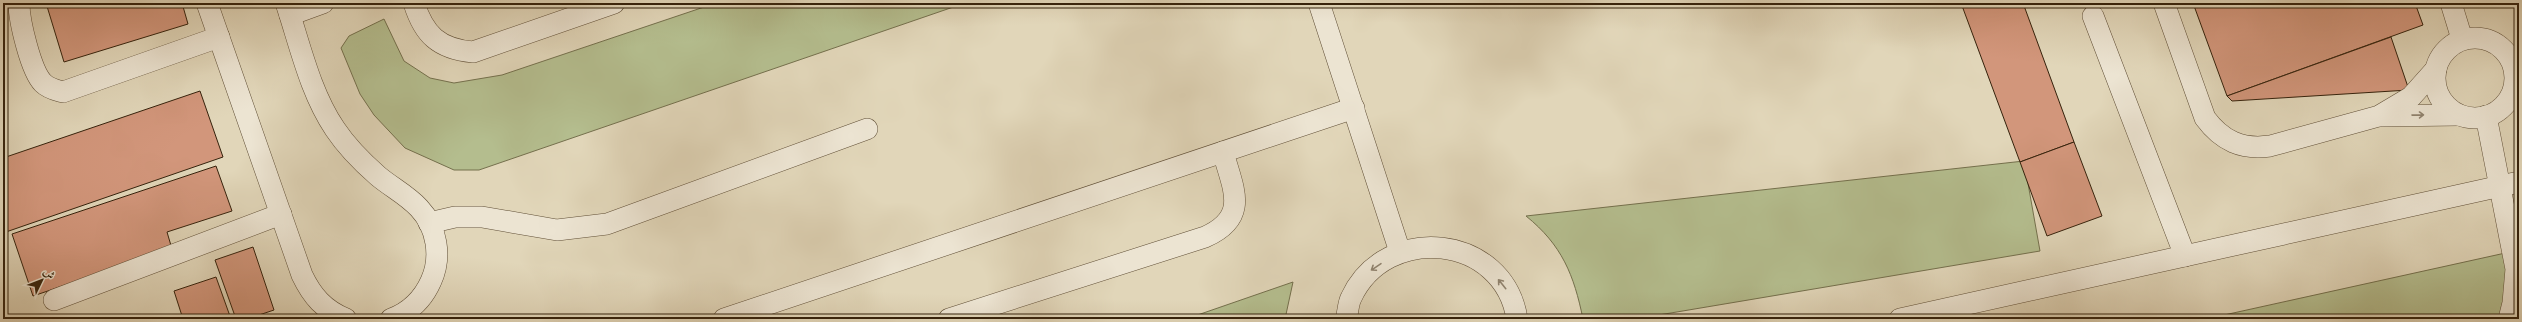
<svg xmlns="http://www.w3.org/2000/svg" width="2522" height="322" font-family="'Libre Bodoni',Amiri,serif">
	<rect width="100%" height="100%" fill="#e1d6b9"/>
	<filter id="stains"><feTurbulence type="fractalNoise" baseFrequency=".005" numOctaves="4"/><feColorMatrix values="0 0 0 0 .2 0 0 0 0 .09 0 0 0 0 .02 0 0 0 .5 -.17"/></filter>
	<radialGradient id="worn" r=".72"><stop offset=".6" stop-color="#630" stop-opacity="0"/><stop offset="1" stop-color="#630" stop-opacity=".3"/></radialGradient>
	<g fill="#b4bd8e" stroke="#74704d">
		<path d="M716,3H965L479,170H454L405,148L374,115L360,94L341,48L349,36L384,19L404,61L430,78L454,83L502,75Z"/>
		<path d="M2024,161L2040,251L1635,319H1583C1574,275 1562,245 1526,216Z"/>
		<path d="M2519,250V319H2206Z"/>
		<path d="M1293,282L1285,319H1186Z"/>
	</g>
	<g fill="#d2967b" stroke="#35220c">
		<path d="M46,3H182L188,24L64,62Z"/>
		<path d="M1961,3H2023L2074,142L2020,162Z"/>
		<path d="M2193,3H2415L2423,25L2227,96Z"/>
		<path d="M2391,37L2409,90L2232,101L2227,96Z"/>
		<path d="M200,91L223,157L3,233V158Z"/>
		<path d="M2074,142L2102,216L2047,236L2020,162Z"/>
		<path d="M216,166L232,211L167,232L172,249L33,296L12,234Z"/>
		<path d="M253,247L274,310L247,319H236L215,260Z"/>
		<path d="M216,277L231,319H183L174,291Z"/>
	</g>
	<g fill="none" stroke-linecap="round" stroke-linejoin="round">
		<defs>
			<g id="lane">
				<path d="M19,3C19,21 31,71 43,83C49,89 56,90 63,92L219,37"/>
				<path d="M207,3L302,275C312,296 324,310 346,319"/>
				<path d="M286,3C300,45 310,92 335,129C347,147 362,162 378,176C391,187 407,195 419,208C437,227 442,257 431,281C423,299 410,312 391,319"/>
				<path d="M414,3C424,35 439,49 473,52L614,3"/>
				<path d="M1319,3L1400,252"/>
				<path d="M2164,3L2205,118C2222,141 2242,150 2270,146L2379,116L2411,97L2436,69"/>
				<path d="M2451,3L2462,39"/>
				<path d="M290,15L323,3"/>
				<path d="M2093,16L2185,256"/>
				<circle cx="2475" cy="78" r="40"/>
				<path d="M2382,116L2459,115"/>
				<path d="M2486,116L2516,269L2513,303L2509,319"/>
				<path d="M429,223L455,217H482L557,230L607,224L867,129"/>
				<path d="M54,300L281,214"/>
				<path d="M724,319L1354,108"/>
				<path d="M949,319L1205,237C1250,217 1233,189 1223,152"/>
				<path d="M1346,319C1348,313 1348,304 1351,298C1386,222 1504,234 1517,319"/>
				<path d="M1900,319L2519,182"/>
			</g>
		</defs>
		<use href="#lane" stroke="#604f37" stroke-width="22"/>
		<use href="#lane" stroke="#ece4d2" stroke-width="21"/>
	</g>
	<defs><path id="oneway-shaft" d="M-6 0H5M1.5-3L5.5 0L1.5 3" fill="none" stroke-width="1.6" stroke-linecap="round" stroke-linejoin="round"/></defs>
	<g stroke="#90836f">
		<use href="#oneway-shaft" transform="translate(2418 115) rotate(-1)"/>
		<use href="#oneway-shaft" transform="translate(1376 267) rotate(146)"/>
		<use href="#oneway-shaft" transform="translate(1502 284) rotate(-129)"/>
	</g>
	<rect width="2522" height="322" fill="none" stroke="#e1d6b9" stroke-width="16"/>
	<rect x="4" y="4" width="2514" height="314" fill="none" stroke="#35220c" stroke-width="2"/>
	<rect x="8" y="8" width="2506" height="306" fill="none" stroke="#35220c"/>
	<g transform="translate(42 280) rotate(47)" stroke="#ece4d2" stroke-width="3" paint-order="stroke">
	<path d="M0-3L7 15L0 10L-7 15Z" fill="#35220c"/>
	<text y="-6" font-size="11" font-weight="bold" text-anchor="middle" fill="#35220c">ش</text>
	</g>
	<rect width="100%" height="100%" filter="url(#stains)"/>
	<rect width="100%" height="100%" fill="url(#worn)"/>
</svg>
